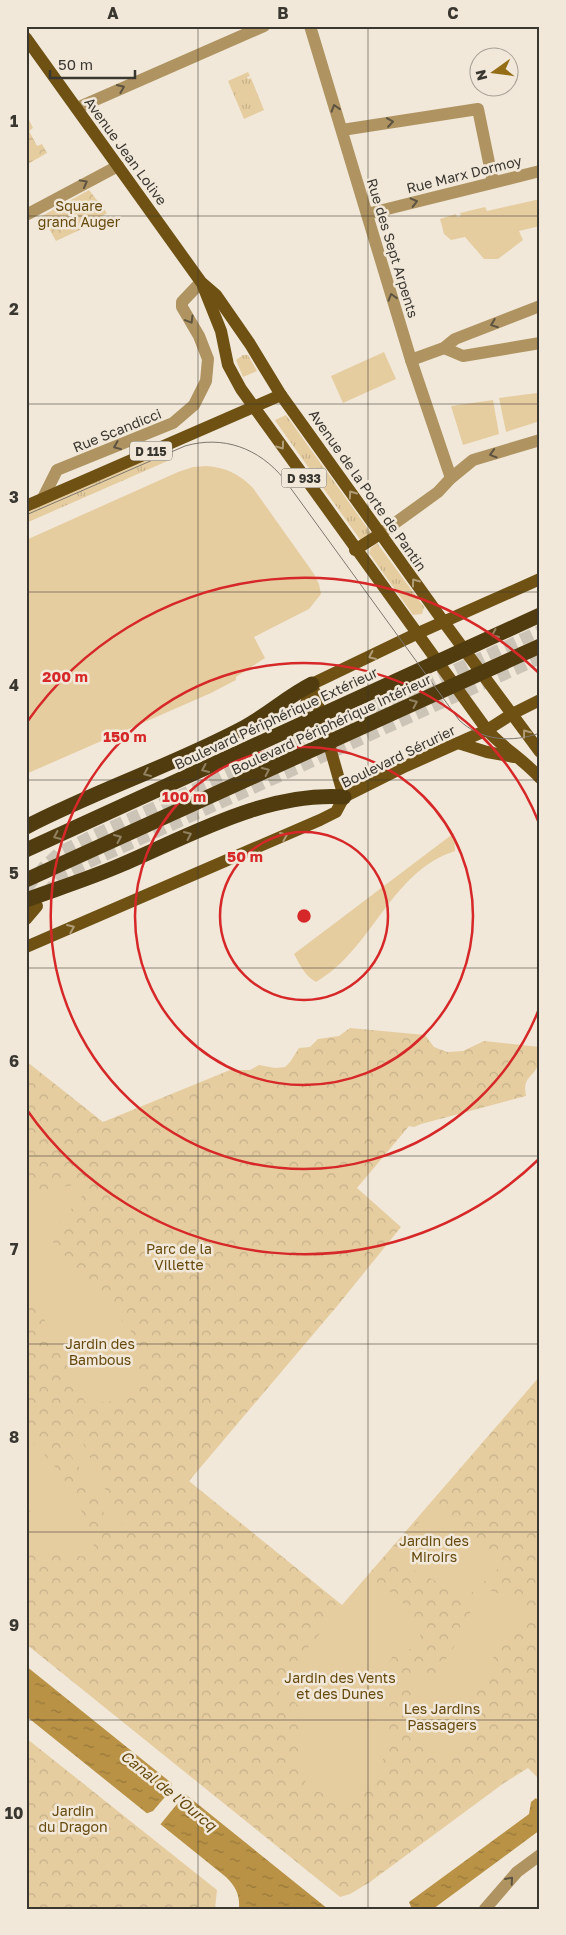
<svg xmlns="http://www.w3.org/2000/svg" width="566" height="1935" font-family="'Golos Text',sans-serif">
	<defs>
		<pattern id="grass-tufts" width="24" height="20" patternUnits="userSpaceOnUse" patternTransform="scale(1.25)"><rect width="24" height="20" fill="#e6cda0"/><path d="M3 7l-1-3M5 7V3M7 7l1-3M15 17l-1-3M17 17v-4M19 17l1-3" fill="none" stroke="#c6b18a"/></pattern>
		<pattern id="park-crowns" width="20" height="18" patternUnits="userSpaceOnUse" patternTransform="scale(1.25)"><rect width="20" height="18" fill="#e6cda0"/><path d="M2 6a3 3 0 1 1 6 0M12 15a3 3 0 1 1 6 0" fill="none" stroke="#c6b18a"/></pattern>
		<pattern id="water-ripples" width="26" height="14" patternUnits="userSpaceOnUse" patternTransform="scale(1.25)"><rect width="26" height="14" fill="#b99245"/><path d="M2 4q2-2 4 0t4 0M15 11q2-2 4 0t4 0" fill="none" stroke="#97783a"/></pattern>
	</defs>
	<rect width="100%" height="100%" fill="#f1e8d9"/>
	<g fill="url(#grass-tufts)">
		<path d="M248,72L250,76L247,77L248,79L251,78L264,110L244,119L228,81Z"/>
		<path d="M243,355H248L257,371L243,377L236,360Z"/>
		<path d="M286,415L371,533L361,541L276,422L275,420Z"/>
		<path d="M167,449L172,459L26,523V512Z"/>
		<path d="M377,543L424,607L422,614L413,615L369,553L371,548Z"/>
	</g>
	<g fill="url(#park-crowns)">
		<path d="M26,114L33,128L29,131L37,146L42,144L47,153L26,165Z"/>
		<path d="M89,190L107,213L86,227L56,241L42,216Z"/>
		<path d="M350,1028L425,1035L434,1047L447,1052L463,1051L484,1041L540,1047C540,1051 541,1059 539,1063C534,1078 522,1076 526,1096L421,1124L414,1127L409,1126L357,1188L401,1227L338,1305L189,1481L342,1605L540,1376V1780L528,1768L504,1783L370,1882L350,1894L340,1897L26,1644V1061L103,1122L230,1070H250L259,1065L275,1068L285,1067L290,1062L299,1048L310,1047L318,1039L339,1036Z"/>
		<path d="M26,1738L217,1890L215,1909H26Z"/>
	</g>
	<g fill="#e6cda0">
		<path d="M540,199V226L519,231L523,240L498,259H484L465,237L451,240L444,234L440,219L456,214L457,217L461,216L460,213L485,207L487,211Z"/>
		<path d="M384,352L396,379L343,403L331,376Z"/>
		<path d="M537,393L540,402V421L506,432L499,398Z"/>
		<path d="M493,400L499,434L463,445L451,406Z"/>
		<path d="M206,466C226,467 239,474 253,488L314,574L319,584L321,594L309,609L254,637L265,658L236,677V680L211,693L26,774V540L178,472L193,467Z"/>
		<path d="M454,833L455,851C390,872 373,949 316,982C305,976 300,965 294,954Z"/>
		<path d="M94,1181L51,1234L53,1242L135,1336L139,1368L137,1389C117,1402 108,1403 85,1402L26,1282V1194Z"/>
		<path d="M79,1435L124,1527L112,1541C105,1505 86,1474 63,1446Z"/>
		<path d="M26,1437C65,1471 85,1508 97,1558L62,1554L46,1556L26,1547V1517L31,1510L26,1507Z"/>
		<path d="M432,1507L500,1567L467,1597L388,1557Z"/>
		<path d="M369,1576C390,1592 428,1616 419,1647L394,1653L388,1666V1747L379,1769L358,1795L343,1798L319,1792L307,1785L297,1763L302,1714L297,1704L274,1688Z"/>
		<path d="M487,1589L531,1607L493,1658L501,1665L469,1702L484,1718L439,1760L408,1735L414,1669L435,1676L463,1633L458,1630Z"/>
	</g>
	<g fill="url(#water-ripples)">
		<path d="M26,1666L328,1909H239C240,1895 236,1887 226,1877L26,1716Z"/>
		<path d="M536,1798L540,1804V1830L433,1909H410L411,1907L409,1902L529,1814L531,1802Z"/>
	</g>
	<path fill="#f1e8d9" d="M173,1781L187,1792L159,1826L145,1814L153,1811L170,1791Z"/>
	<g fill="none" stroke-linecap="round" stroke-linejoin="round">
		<g stroke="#ccc5b7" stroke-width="12" stroke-dasharray="12 6" stroke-linecap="butt">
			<path d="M26,889L44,867L60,852L92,836L540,631"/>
			<path d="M46,894L63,874L540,658"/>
		</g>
		<g stroke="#af9462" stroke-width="12">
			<path d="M310,26L411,360L451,478"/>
			<path d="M77,108L264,26"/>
			<path d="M342,130L478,109L493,182"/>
			<path d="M367,214L540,171"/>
			<path d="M26,215L118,166"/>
			<path d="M444,348L463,356L540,343"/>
			<path d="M411,360L444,348L455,339L540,306"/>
			<path d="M43,498L57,470L173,423L194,405L206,381L208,359L199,336L182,307V302L201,282"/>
			<path d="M380,534L438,492L451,478L473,460L540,440"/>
			<path d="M485,1909L517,1872L540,1855"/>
		</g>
		<g stroke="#6e5113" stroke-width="12">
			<path d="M26,38L201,282L216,295L250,344L281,395L443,621L540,752"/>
			<path d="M203,286L221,331L228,365L241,389L487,730C503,748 524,760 540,778"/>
			<path d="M26,506L281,395"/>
			<path d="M355,550L380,534"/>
			<path d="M312,684L416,634L540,579"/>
			<path d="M312,684L344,797"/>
			<path d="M304,710L312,684"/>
			<path d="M458,743L487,752L514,757"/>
			<path d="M26,919L37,906"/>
			<path d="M26,947L320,820L336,812L344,797L406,766L487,730L512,714L540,700"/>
		</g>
		<g stroke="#513c0f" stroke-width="15">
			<path d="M26,827C97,790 174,765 245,727C269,714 288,696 312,684"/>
			<path d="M26,850L540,615"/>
			<path d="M26,880L540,646"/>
			<path d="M26,900C59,888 91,878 123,864C193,834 266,792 344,797"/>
		</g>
		<path stroke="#7d786f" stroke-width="1" d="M26,515L185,446C223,435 259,448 284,479L459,720C481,741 512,743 540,733"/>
	</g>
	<defs><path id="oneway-chevron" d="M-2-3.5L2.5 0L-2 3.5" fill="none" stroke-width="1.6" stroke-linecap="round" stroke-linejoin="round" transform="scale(1.25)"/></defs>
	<g stroke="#5d5340">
		<use href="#oneway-chevron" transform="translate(121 88) rotate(-23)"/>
		<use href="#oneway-chevron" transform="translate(335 108) rotate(-107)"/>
		<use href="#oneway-chevron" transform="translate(390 122) rotate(-8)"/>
		<use href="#oneway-chevron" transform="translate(84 183) rotate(-29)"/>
		<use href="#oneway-chevron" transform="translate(414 202) rotate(-14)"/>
		<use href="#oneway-chevron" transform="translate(392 297) rotate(-107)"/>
		<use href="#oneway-chevron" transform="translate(190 320) rotate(59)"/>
		<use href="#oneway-chevron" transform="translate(494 324) rotate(159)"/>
		<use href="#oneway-chevron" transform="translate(117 446) rotate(158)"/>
		<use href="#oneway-chevron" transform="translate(493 454) rotate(163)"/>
		<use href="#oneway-chevron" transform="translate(510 1880) rotate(-49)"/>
	</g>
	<g stroke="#b09c76">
		<use href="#oneway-chevron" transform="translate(281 446) rotate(54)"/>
		<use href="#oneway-chevron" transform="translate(352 494) rotate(-125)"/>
		<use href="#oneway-chevron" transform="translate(415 582) rotate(-126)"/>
		<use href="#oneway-chevron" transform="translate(372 656) rotate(155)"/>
		<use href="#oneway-chevron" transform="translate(526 733) rotate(-127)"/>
		<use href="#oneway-chevron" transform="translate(284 836) rotate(-23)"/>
		<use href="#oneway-chevron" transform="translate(71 928) rotate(-23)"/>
	</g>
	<g stroke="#918160">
		<use href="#oneway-chevron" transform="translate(495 634) rotate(156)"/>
		<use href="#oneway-chevron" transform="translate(414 703) rotate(-24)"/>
		<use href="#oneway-chevron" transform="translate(205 769) rotate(156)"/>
		<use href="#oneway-chevron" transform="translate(266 771) rotate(-25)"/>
		<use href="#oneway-chevron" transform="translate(147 773) rotate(157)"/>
		<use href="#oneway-chevron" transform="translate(188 835) rotate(-24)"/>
		<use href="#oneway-chevron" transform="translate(57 836) rotate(156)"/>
		<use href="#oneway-chevron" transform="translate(118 838) rotate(-24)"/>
	</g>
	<path fill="none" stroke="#3a3731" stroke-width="1" stroke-opacity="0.55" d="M198,26V1909M368,26V1909M26,216H540M26,404H540M26,592H540M26,780H540M26,968H540M26,1156H540M26,1344H540M26,1532H540M26,1720H540"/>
	<g fill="none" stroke="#d62828" stroke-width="2.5">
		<circle cx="304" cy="916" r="84"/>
		<circle cx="304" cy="916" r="169"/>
		<path d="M539 1009A253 253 0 1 1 539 823"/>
		<path d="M539 1159A338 338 0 0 1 27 1110M27 722A338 338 0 0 1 539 673"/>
	</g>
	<g text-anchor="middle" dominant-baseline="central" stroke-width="5" stroke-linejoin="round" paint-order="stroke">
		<g fill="#f1e8d9" stroke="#716c63" stroke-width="1">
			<rect x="130" y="441.5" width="42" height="19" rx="4"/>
			<rect x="281.5" y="468.5" width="45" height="19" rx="4"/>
		</g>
		<g font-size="12" font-weight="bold" fill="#3a3731">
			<text x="151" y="451">D 115</text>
			<text x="304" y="478">D 933</text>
		</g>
		<g font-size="14" fill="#3a3731" stroke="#f1e8d9">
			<text transform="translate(126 151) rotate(54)">Avenue Jean Lolive</text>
			<text transform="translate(464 174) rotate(-14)">Rue Marx Dormoy</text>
			<text transform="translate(393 248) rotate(73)">Rue des Sept Arpents</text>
			<text transform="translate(117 430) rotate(-22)">Rue Scandicci</text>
			<text transform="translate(368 490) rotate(55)">Avenue de la Porte de Pantin</text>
			<text transform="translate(276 718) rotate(-25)">Boulevard Périphérique Extérieur</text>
			<text transform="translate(331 724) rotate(-25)">Boulevard Périphérique Intérieur</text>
			<text transform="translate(398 756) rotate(-26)">Boulevard Sérurier</text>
		</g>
		<g font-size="14" fill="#65490d" stroke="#f1e8d9">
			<text x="79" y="205">Square<tspan x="79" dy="16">grand Auger</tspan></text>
			<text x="179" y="1248">Parc de la<tspan x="179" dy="16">Villette</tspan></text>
			<text x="100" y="1343">Jardin des<tspan x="100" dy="16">Bambous</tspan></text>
			<text x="434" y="1540">Jardin des<tspan x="434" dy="16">Miroirs</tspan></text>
			<text x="340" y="1677">Jardin des Vents<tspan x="340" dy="16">et des Dunes</tspan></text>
			<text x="442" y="1708">Les Jardins<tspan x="442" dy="16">Passagers</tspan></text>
			<text x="73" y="1810">Jardin<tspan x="73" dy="16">du Dragon</tspan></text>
		</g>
		<g font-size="15" font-style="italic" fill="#65490d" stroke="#f1e8d9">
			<text transform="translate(169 1790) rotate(39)">Canal de l'Ourcq</text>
		</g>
	</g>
	<circle cx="304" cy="916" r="8" fill="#d62828" stroke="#f1e8d9" stroke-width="2.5"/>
	<g font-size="15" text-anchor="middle" font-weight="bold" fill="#d62828" stroke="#f1e8d9" stroke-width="5" stroke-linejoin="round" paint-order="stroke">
		<text x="65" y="682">200 m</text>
		<text x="125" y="742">150 m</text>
		<text x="184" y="802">100 m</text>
		<text x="245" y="862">50 m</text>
	</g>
	<rect width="566" height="1935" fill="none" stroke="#f1e8d9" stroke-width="55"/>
	<g transform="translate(494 72) rotate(256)"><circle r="24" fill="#f1e8d9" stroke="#a8a196"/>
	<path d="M0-4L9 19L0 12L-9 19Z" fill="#946d16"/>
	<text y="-8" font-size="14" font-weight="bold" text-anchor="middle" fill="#3a3731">N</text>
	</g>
	<path d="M50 70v8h85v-8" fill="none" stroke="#3a3731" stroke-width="2.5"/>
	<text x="58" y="70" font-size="15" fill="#3a3731" stroke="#f1e8d9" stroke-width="4" paint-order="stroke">50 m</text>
	<rect x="28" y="28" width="510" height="1880" fill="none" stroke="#3a3731" stroke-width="2"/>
	<g font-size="16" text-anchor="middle" font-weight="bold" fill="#3a3731">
		<text x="113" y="19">A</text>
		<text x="283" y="19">B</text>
		<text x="453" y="19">C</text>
		<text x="14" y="127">1</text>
		<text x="14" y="315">2</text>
		<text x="14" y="503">3</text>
		<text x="14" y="691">4</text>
		<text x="14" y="879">5</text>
		<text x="14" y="1067">6</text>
		<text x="14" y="1255">7</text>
		<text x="14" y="1443">8</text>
		<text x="14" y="1631">9</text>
		<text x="14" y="1819">10</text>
	</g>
</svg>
